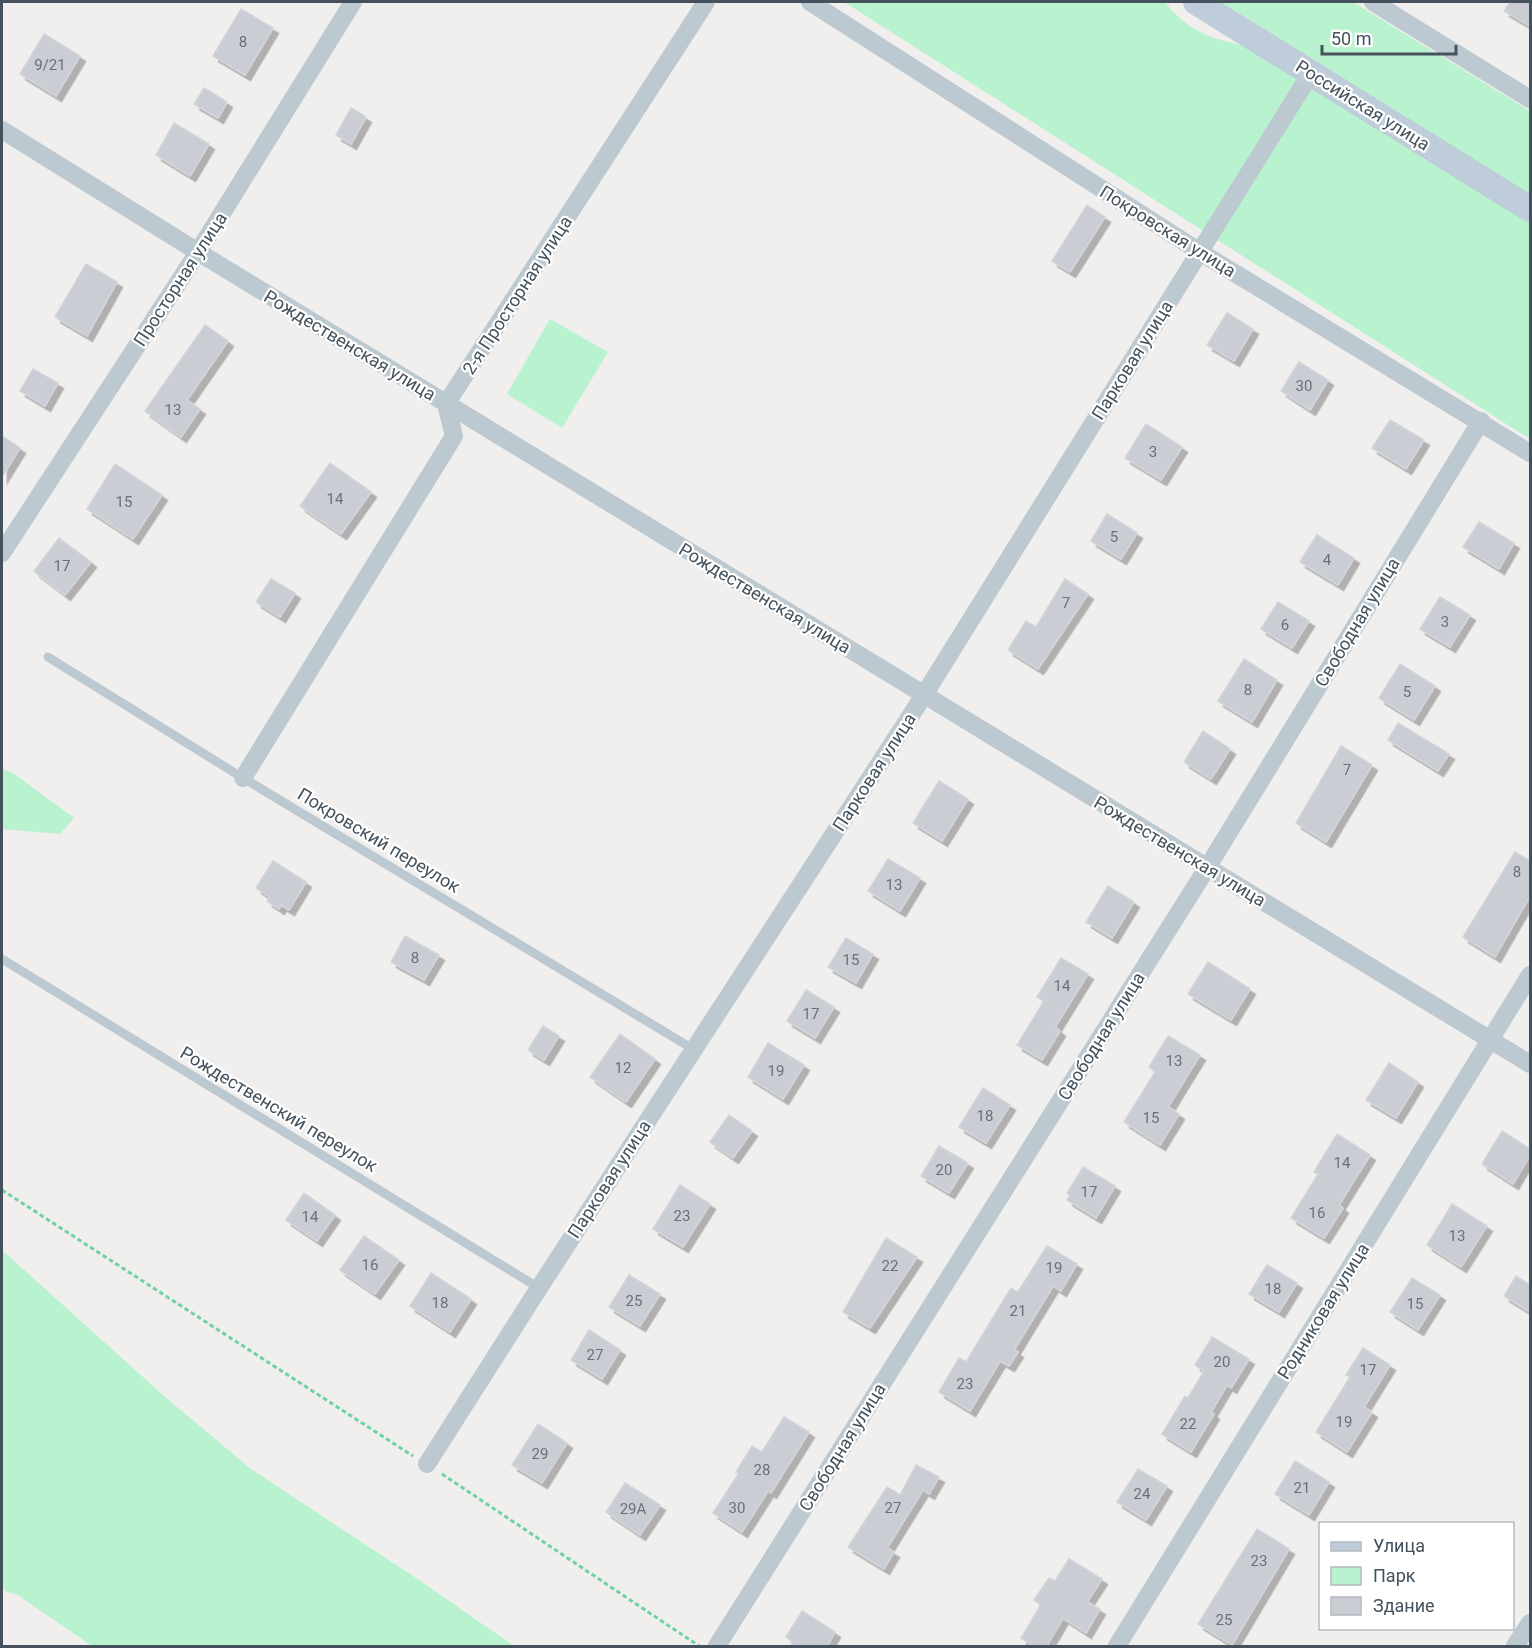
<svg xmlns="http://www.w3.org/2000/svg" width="1532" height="1648" font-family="Roboto,sans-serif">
	<defs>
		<filter id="shadow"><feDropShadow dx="5.5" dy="5.5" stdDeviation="0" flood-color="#0004"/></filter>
	</defs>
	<rect width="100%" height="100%" fill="#f1eeee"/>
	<g fill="#b8f2ce">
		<path d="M844,2H1165C1189,33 1213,39 1250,47L1530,222V439Z"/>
		<path d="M1221,2H1353L1530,111V195Z"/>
		<path d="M550,319L608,352L562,428L507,394Z"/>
		<path d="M2,769L13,773L74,818L60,834L2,829Z"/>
		<path d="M2,1250L164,1396L251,1469L419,1580L514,1646H92L16,1594L7,1592L2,1587Z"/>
	</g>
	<g fill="#cacdd3" stroke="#d1d4da" stroke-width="1.5" filter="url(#shadow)">
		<path d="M1510,2H1530V26L1504,11Z"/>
		<path d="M241,9L273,28L245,75L213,56Z"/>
		<path d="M44,34L80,56L56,96L20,74Z"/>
		<path d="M204,88L227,102L218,118L194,104Z"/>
		<path d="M351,108L366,117L351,144L336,135Z"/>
		<path d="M174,123L209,144L190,176L156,155Z"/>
		<path d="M1087,205L1105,217L1070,272L1052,261Z"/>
		<path d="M86,264L117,282L87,336L55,317Z"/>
		<path d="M1227,313L1253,329L1234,361L1207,345Z"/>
		<path d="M205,325L228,341L187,400L200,409L181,437L145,411Z"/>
		<path d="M1299,362L1328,380L1310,410L1281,391Z"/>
		<path d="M33,369L58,383L45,406L20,391Z"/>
		<path d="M1390,420L1424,440L1406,469L1372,448Z"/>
		<path d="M1146,424L1182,447L1161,480L1125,458Z"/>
		<path d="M2,436L20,448L2,477Z"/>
		<path d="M330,463L371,492L341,534L300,506Z"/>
		<path d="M115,464L162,495L133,539L87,509Z"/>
		<path d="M1107,514L1137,533L1121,559L1091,541Z"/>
		<path d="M1479,522L1514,543L1499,569L1463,547Z"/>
		<path d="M1317,535L1354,558L1338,585L1300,562Z"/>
		<path d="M59,538L91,562L65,595L34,571Z"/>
		<path d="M271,579L295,593L280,617L256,602Z"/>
		<path d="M1065,579L1088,594L1038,669L1008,650L1026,621L1036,627Z"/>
		<path d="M1440,597L1470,615L1450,647L1420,629Z"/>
		<path d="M1278,602L1309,621L1292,648L1261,629Z"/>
		<path d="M1244,659L1277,680L1252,722L1218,701Z"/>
		<path d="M1400,664L1435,686L1414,720L1379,698Z"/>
		<path d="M1398,723L1449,754L1438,771L1388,740Z"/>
		<path d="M1203,731L1230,749L1211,779L1184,762Z"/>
		<path d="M1341,746L1372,765L1326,842L1296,823Z"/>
		<path d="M939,781L968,799L942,841L913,823Z"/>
		<path d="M1515,852L1530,861V896L1495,957L1463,937Z"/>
		<path d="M888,859L920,878L900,911L868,891Z"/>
		<path d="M273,861L306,882L289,910L281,905L279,909L267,901L270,897L256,888Z"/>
		<path d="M1108,886L1134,902L1112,938L1086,922Z"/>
		<path d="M405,936L439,955L424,980L391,962Z"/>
		<path d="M846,938L873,954L856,983L828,967Z"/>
		<path d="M1061,958L1088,974L1055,1027L1060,1031L1042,1060L1017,1045L1044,1001L1037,997Z"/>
		<path d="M1208,962L1250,989L1231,1020L1188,994Z"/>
		<path d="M806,990L834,1007L815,1038L787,1021Z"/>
		<path d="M543,1026L559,1036L544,1060L528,1050Z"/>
		<path d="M620,1034L655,1059L626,1102L590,1077Z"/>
		<path d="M1168,1036L1200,1055L1168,1107L1179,1114L1160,1145L1124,1122L1155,1072L1149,1067Z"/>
		<path d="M768,1043L804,1065L783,1099L748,1077Z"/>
		<path d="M1389,1063L1418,1082L1396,1118L1366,1100Z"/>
		<path d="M983,1088L1010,1105L986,1143L959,1127Z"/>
		<path d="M729,1115L752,1131L733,1158L710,1142Z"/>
		<path d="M1502,1131L1530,1149V1155L1513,1184L1482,1164Z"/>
		<path d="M1337,1134L1370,1155L1339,1205L1343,1208L1324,1238L1291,1218L1318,1174L1314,1172Z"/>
		<path d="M939,1146L968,1163L949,1193L921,1176Z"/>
		<path d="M1083,1167L1115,1186L1096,1218L1067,1200L1070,1195L1067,1193Z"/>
		<path d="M680,1185L710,1204L683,1247L653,1229Z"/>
		<path d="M304,1193L335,1215L317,1241L286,1220Z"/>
		<path d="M1452,1204L1487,1226L1461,1267L1427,1245Z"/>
		<path d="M364,1236L399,1260L375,1294L340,1270Z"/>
		<path d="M886,1238L917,1257L870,1328L843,1312Z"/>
		<path d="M1047,1246L1077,1264L1061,1291L1053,1286L1014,1350L1018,1352L1009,1366L1000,1361L970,1411L939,1392L959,1358L966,1362L1011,1288L1018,1292Z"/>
		<path d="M1267,1265L1297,1283L1279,1312L1249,1294Z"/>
		<path d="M431,1273L471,1299L450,1332L410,1306Z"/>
		<path d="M629,1275L660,1294L640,1326L609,1307Z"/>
		<path d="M1516,1276L1530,1285V1312L1504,1296Z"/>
		<path d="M1412,1278L1440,1295L1418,1330L1390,1312Z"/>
		<path d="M589,1330L620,1350L602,1379L571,1360Z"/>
		<path d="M1212,1337L1249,1359L1231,1388L1227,1385L1211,1412L1214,1414L1191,1452L1162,1434L1185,1396L1188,1398L1204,1371L1195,1365Z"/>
		<path d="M1363,1348L1390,1365L1364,1407L1372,1412L1347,1452L1316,1432L1350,1377L1346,1375Z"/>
		<path d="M784,1417L809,1432L771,1493L768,1491L742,1532L713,1513L739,1473L736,1472L752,1446L762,1452Z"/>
		<path d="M538,1424L567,1443L542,1483L512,1465Z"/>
		<path d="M1295,1461L1329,1482L1309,1515L1275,1494Z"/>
		<path d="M916,1465L939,1477L929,1494L923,1490L887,1548L894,1552L884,1569L848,1547L887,1487L900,1495Z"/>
		<path d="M1138,1469L1167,1486L1146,1520L1117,1502Z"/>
		<path d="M625,1483L660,1505L640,1535L606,1512Z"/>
		<path d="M1257,1529L1289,1549L1232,1645L1198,1624Z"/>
		<path d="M1069,1559L1102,1579L1087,1602L1100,1609L1086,1633L1063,1618L1046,1647H1035L1021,1638L1041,1605L1034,1600L1049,1578L1055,1581Z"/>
		<path d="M802,1611L835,1632L827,1647H800L786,1637Z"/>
	</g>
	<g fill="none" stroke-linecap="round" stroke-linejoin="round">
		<g stroke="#6ed3a0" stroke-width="3" stroke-dasharray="4.5 3" stroke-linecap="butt">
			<path d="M2,1190L413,1456"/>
			<path d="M442,1474L699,1646"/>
		</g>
		<g stroke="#bdc9d1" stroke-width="9">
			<path d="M48,657L243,778L693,1049"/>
			<path d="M2,959L539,1288"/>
		</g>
		<g stroke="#bdc9d1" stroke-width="18">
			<path d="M810,2L1205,255L1530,453"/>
			<path d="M1373,2L1530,99"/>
			<path d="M2,130L198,252L1530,1064"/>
			<path d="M2,553L198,252L353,2"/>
			<path d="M243,778L454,436L446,404L706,2"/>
			<path d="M427,1464L539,1288L924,695L1311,73"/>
			<path d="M717,1646L1207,868L1481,421"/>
			<path d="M1117,1646L1530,975"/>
			<path d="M1515,1646L1530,1623"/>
		</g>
		<path stroke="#bfccd9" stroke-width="26" d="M1196,2L1530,209"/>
	</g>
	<g text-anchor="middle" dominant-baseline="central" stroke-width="4.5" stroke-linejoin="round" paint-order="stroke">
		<g font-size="15" fill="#66717a">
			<text x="243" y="42">8</text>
			<text x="50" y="65">9/21</text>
			<text x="1304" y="386">30</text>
			<text x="173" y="410">13</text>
			<text x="1153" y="452">3</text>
			<text x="335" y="499">14</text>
			<text x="124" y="502">15</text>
			<text x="1114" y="537">5</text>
			<text x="1327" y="560">4</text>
			<text x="62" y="566">17</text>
			<text x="1066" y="603">7</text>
			<text x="1445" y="622">3</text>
			<text x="1285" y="625">6</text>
			<text x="1248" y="690">8</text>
			<text x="1407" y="692">5</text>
			<text x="1347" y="770">7</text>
			<text x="1517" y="872">8</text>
			<text x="894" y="885">13</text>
			<text x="415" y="958">8</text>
			<text x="851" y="960">15</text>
			<text x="1062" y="986">14</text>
			<text x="811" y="1014">17</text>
			<text x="1174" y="1061">13</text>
			<text x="623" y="1068">12</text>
			<text x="776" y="1071">19</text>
			<text x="985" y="1116">18</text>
			<text x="1151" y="1118">15</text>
			<text x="1342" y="1163">14</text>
			<text x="944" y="1170">20</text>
			<text x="1089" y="1192">17</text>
			<text x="1317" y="1213">16</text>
			<text x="682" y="1216">23</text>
			<text x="310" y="1217">14</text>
			<text x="1457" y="1236">13</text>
			<text x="370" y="1265">16</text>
			<text x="890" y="1266">22</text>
			<text x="1054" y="1268">19</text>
			<text x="1273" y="1289">18</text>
			<text x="634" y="1301">25</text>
			<text x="440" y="1303">18</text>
			<text x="1415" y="1304">15</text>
			<text x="1018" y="1311">21</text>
			<text x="595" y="1355">27</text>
			<text x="1222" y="1362">20</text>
			<text x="1368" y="1370">17</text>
			<text x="965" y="1384">23</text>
			<text x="1344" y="1422">19</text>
			<text x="1188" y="1424">22</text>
			<text x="540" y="1454">29</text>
			<text x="762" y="1470">28</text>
			<text x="1302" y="1488">21</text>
			<text x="1142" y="1494">24</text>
			<text x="737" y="1508">30</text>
			<text x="893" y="1508">27</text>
			<text x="633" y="1509">29А</text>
			<text x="1259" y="1561">23</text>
			<text x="1224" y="1620">25</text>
		</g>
		<g font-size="18" fill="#45525d" stroke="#fff">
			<text transform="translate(1363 105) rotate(32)">Российская улица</text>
			<text transform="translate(1168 231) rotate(32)">Покровская улица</text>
			<text transform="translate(180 279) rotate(-57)">Просторная улица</text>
			<text transform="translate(517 295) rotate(-57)">2-я Просторная улица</text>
			<text transform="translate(350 345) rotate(31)">Рождественская улица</text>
			<text transform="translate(1132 360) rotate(-58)">Парковая улица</text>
			<text transform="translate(765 598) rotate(31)">Рождественская улица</text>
			<text transform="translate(1357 622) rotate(-59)">Свободная улица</text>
			<text transform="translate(874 772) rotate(-57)">Парковая улица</text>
			<text transform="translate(379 840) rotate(31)">Покровский переулок</text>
			<text transform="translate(1180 851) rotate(31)">Рождественская улица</text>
			<text transform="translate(1101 1036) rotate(-58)">Свободная улица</text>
			<text transform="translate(279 1109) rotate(31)">Рождественский переулок</text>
			<text transform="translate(609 1179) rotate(-57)">Парковая улица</text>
			<text transform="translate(1323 1311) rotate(-58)">Родниковая улица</text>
			<text transform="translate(842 1447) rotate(-58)">Свободная улица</text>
		</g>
	</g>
	<rect width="1532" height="1648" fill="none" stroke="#45525d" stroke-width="6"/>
	<rect x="1319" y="1522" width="195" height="108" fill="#ffffff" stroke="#b5babe" stroke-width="1.5"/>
	<rect x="1331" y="1542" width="30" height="9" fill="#bfccd9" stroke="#b5babe" stroke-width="1.5"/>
	<text x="1373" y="1552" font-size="18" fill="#45525d">Улица</text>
	<rect x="1331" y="1567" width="30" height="18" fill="#b8f2ce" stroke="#b5babe" stroke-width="1.5"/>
	<text x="1373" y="1582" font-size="18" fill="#45525d">Парк</text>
	<rect x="1331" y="1597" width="30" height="18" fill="#cacdd3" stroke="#b5babe" stroke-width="1.5"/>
	<text x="1373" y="1612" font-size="18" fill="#45525d">Здание</text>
	<path d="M1322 45v9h134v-9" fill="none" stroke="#45525d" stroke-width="3"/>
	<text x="1331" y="45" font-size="18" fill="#45525d" stroke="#ffffff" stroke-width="4.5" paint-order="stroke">50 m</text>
</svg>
